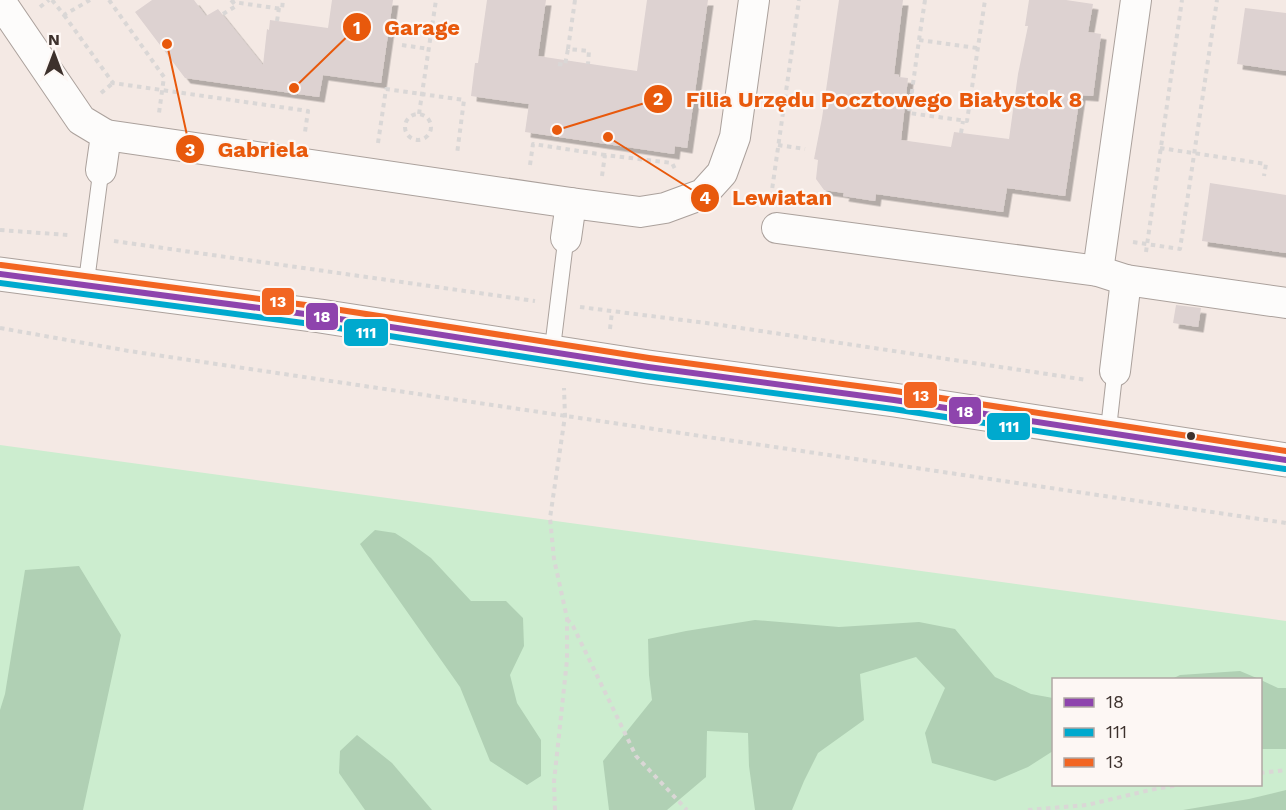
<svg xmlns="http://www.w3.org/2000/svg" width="1286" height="810" font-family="'Work Sans',sans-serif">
	<defs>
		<filter id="shadow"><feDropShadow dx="5.5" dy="5.5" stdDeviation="0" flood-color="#0004"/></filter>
	</defs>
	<rect width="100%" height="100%" fill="#f4e9e4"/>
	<path fill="#ccedcf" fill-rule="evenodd" d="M0,445L1286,621V810H0ZM1054,680H1260V784H1054Z"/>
	<g fill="#b0d0b4">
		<path d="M375,530L395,533L409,542L431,558L471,601H506L523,618L524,646L510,675L517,703L541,740V776L527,785L490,761L460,687L372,562L360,544Z"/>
		<path d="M79,566L121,635L83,810H0V710L5,694L25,570Z"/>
		<path d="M755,620L839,627L919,622L955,629L995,677L1031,694L1053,698V751L1028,767L995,781L932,763L925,733L945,688L916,657L860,674L864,720L818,753L804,781L792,810H755L749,766L748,733L707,731L706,777L667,810H609L603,761L652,700L649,675L648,639L686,631Z"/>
		<path d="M1240,671L1259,679H1172L1180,675Z"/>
		<path d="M1261,680L1278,688H1286V749H1261Z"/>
		<path d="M357,735L392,763L432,810H365L339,773L340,751Z"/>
		<path d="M1286,790V810H1183L1249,799Z"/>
	</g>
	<g fill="#ddd2d1" filter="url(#shadow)">
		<path d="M152,0H194L206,16L218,9L263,65L267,29L269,30L270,20L328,28L332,0H393L381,83L323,75L319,97L185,78L135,12Z"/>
		<path d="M487,0H546L538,56L637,71L647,0H708L687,148L675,146L674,154L525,132L529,104L471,96L475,63H478Z"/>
		<path d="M839,0H903L894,74L899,75V77L908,78L901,140L951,147L954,132L1009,139L1018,74L1028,26H1025L1029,0H1066L1093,4L1088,32L1101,34L1093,96L1080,95L1065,196L1007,188L1003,212L876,194L875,201L843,196L844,193L824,190L816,179L818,160L814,159L822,118Z"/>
		<path d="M1245,8L1286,13V71L1237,64Z"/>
		<path d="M1210,183L1286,195V253L1202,241Z"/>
		<path d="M1176,305L1201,308L1198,327L1173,323Z"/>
	</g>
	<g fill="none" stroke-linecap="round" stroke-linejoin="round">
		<defs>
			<g id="service">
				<path d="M86,285L101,170"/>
				<path d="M552,352L566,238"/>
				<path d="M1108,433L1115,371"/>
			</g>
			<g id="minor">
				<path d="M0,1L81,120L106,135L101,170"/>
				<path d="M106,135L571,203"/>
				<path d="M777,228L1098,271L1126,280L1115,371"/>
				<path d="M566,238L571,203L640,212L665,208L703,194L722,173L735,137L754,0"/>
				<path d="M1098,271L1136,0"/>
				<path d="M1126,280L1286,303"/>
			</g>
			<path id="tertiary" d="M0,274L320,316L648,367L894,400L1286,460"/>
		</defs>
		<use href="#service" stroke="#aba19c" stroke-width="17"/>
		<use href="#minor" stroke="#aba19c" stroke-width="32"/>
		<use href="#tertiary" stroke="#aba19c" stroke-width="35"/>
		<g stroke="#dad7d6" stroke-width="4" stroke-dasharray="4.5 4.5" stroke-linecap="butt">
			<path d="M52,0L64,15L90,0"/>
			<path d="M109,0L164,77L159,113"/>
			<path d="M231,0L233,2L282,9L283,0"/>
			<path d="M575,0L568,49L589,51L588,64"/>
			<path d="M40,7L49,0"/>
			<path d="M223,14L236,6L233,2"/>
			<path d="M64,15L113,83L308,111L305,132"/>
			<path d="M277,21L279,8"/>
			<path d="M919,40L925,0"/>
			<path d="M402,45L429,49"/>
			<path d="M977,48L919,40L909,113L967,121L985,0"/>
			<path d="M558,64L565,65L568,49"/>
			<path d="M101,93L113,83"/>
			<circle cx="418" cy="127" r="13"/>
			<path d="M419,114L436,0"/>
			<path d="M961,133L963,121"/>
			<path d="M378,143L386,89L464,100L457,154"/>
			<path d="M778,145L805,149"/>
			<path d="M1160,148L1266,164L1264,176"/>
			<path d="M530,165L533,144L605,155"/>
			<path d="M602,176L605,155L672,163L676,171"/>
			<path d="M771,197L799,0"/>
			<path d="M0,230L68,235"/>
			<path d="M114,241L535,301"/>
			<path d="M1133,242L1180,249L1217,0"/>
			<path d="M1146,252L1182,0"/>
			<path d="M580,307L714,324L1087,380"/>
			<path d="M0,328L129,351L1286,523"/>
			<path d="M610,329L612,312"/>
			<path d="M567,619L573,626L636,756L687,810"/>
			<path d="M1260,773L1286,770"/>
			<path d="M555,810L554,782L567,660V618L554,559L550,518L565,416L564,388"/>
			<path d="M1028,810L1087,805L1150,790L1184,784"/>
		</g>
		<use href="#service" stroke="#fdfcfb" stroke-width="15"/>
		<use href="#minor" stroke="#fdfcfb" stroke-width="30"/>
		<use href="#tertiary" stroke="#fdfcfb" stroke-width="33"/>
		<defs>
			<path id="bus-1" d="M0,274L320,316L648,367L894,400L1286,460"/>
			<path id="bus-2" d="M0,283L319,325L647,376L893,409L1285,469"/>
			<path id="bus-3" d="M1,265L321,307L649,358L895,391L1286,451"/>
		</defs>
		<use href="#bus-1" stroke="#fdf7f4" stroke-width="10"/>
		<use href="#bus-2" stroke="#fdf7f4" stroke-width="10"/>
		<use href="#bus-3" stroke="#fdf7f4" stroke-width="10"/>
		<use href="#bus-1" stroke="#8e44ad" stroke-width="6"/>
		<use href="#bus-2" stroke="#00a9ce" stroke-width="6"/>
		<use href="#bus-3" stroke="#f26522" stroke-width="6"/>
	</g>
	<circle fill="#3d312c" stroke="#fdf7f4" stroke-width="2" cx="1191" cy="436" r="5"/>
	<path fill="none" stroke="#e8590c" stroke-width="2" d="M294 88L357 27M557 130L658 99M167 44L190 149M608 137L705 198"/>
	<g fill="#e8590c" stroke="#fdf7f4" stroke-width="2">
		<circle cx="294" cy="88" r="6"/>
		<circle cx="557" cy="130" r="6"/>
		<circle cx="167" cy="44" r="6"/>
		<circle cx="608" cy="137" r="6"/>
		<circle cx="357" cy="27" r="15"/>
		<circle cx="658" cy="99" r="15"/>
		<circle cx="190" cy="149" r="15"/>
		<circle cx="705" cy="198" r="15"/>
	</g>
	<g font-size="18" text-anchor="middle" font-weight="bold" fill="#fff">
		<text x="357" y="34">1</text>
		<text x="658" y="105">2</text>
		<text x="190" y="156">3</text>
		<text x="705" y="204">4</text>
	</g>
	<g font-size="22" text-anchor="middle" font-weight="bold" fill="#e8590c" stroke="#fdf7f4" stroke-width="4.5" stroke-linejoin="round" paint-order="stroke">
		<text x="422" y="35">Garage</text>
		<text x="884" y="107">Filia Urzędu Pocztowego Białystok 8</text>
		<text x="263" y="157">Gabriela</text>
		<text x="782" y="205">Lewiatan</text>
	</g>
	<g stroke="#fdf7f4" stroke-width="2">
		<rect x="261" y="287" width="34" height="29" rx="6" fill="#f26522"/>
		<rect x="305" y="302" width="34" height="29" rx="6" fill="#8e44ad"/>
		<rect x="343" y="318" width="46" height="29" rx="6" fill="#00a9ce"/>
		<rect x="903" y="381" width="35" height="28" rx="6" fill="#f26522"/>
		<rect x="948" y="396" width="34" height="29" rx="6" fill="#8e44ad"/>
		<rect x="986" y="412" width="45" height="29" rx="6" fill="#00a9ce"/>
	</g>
	<g font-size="16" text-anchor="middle" font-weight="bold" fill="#fff">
		<text x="278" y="307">13</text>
		<text x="322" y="322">18</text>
		<text x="366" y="338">111</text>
		<text x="921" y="401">13</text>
		<text x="965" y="417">18</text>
		<text x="1009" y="432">111</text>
	</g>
	<rect x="1052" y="678" width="210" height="108" fill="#fdf7f4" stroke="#b0a8a4" stroke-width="1.5"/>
	<rect x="1064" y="698" width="30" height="9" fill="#8e44ad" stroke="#b0a8a4" stroke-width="1.5"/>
	<text x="1106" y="708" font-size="18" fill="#3d312c">18</text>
	<rect x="1064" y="728" width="30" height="9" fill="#00a9ce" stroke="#b0a8a4" stroke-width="1.5"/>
	<text x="1106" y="738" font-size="18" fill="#3d312c">111</text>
	<rect x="1064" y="758" width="30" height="9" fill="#f26522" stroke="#b0a8a4" stroke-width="1.5"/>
	<text x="1106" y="768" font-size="18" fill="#3d312c">13</text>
	<g transform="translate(54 54)" stroke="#fdf7f4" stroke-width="4.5" paint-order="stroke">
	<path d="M0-4.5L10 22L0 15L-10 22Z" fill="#3d312c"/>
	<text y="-9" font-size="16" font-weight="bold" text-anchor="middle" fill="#3d312c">N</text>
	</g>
</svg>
